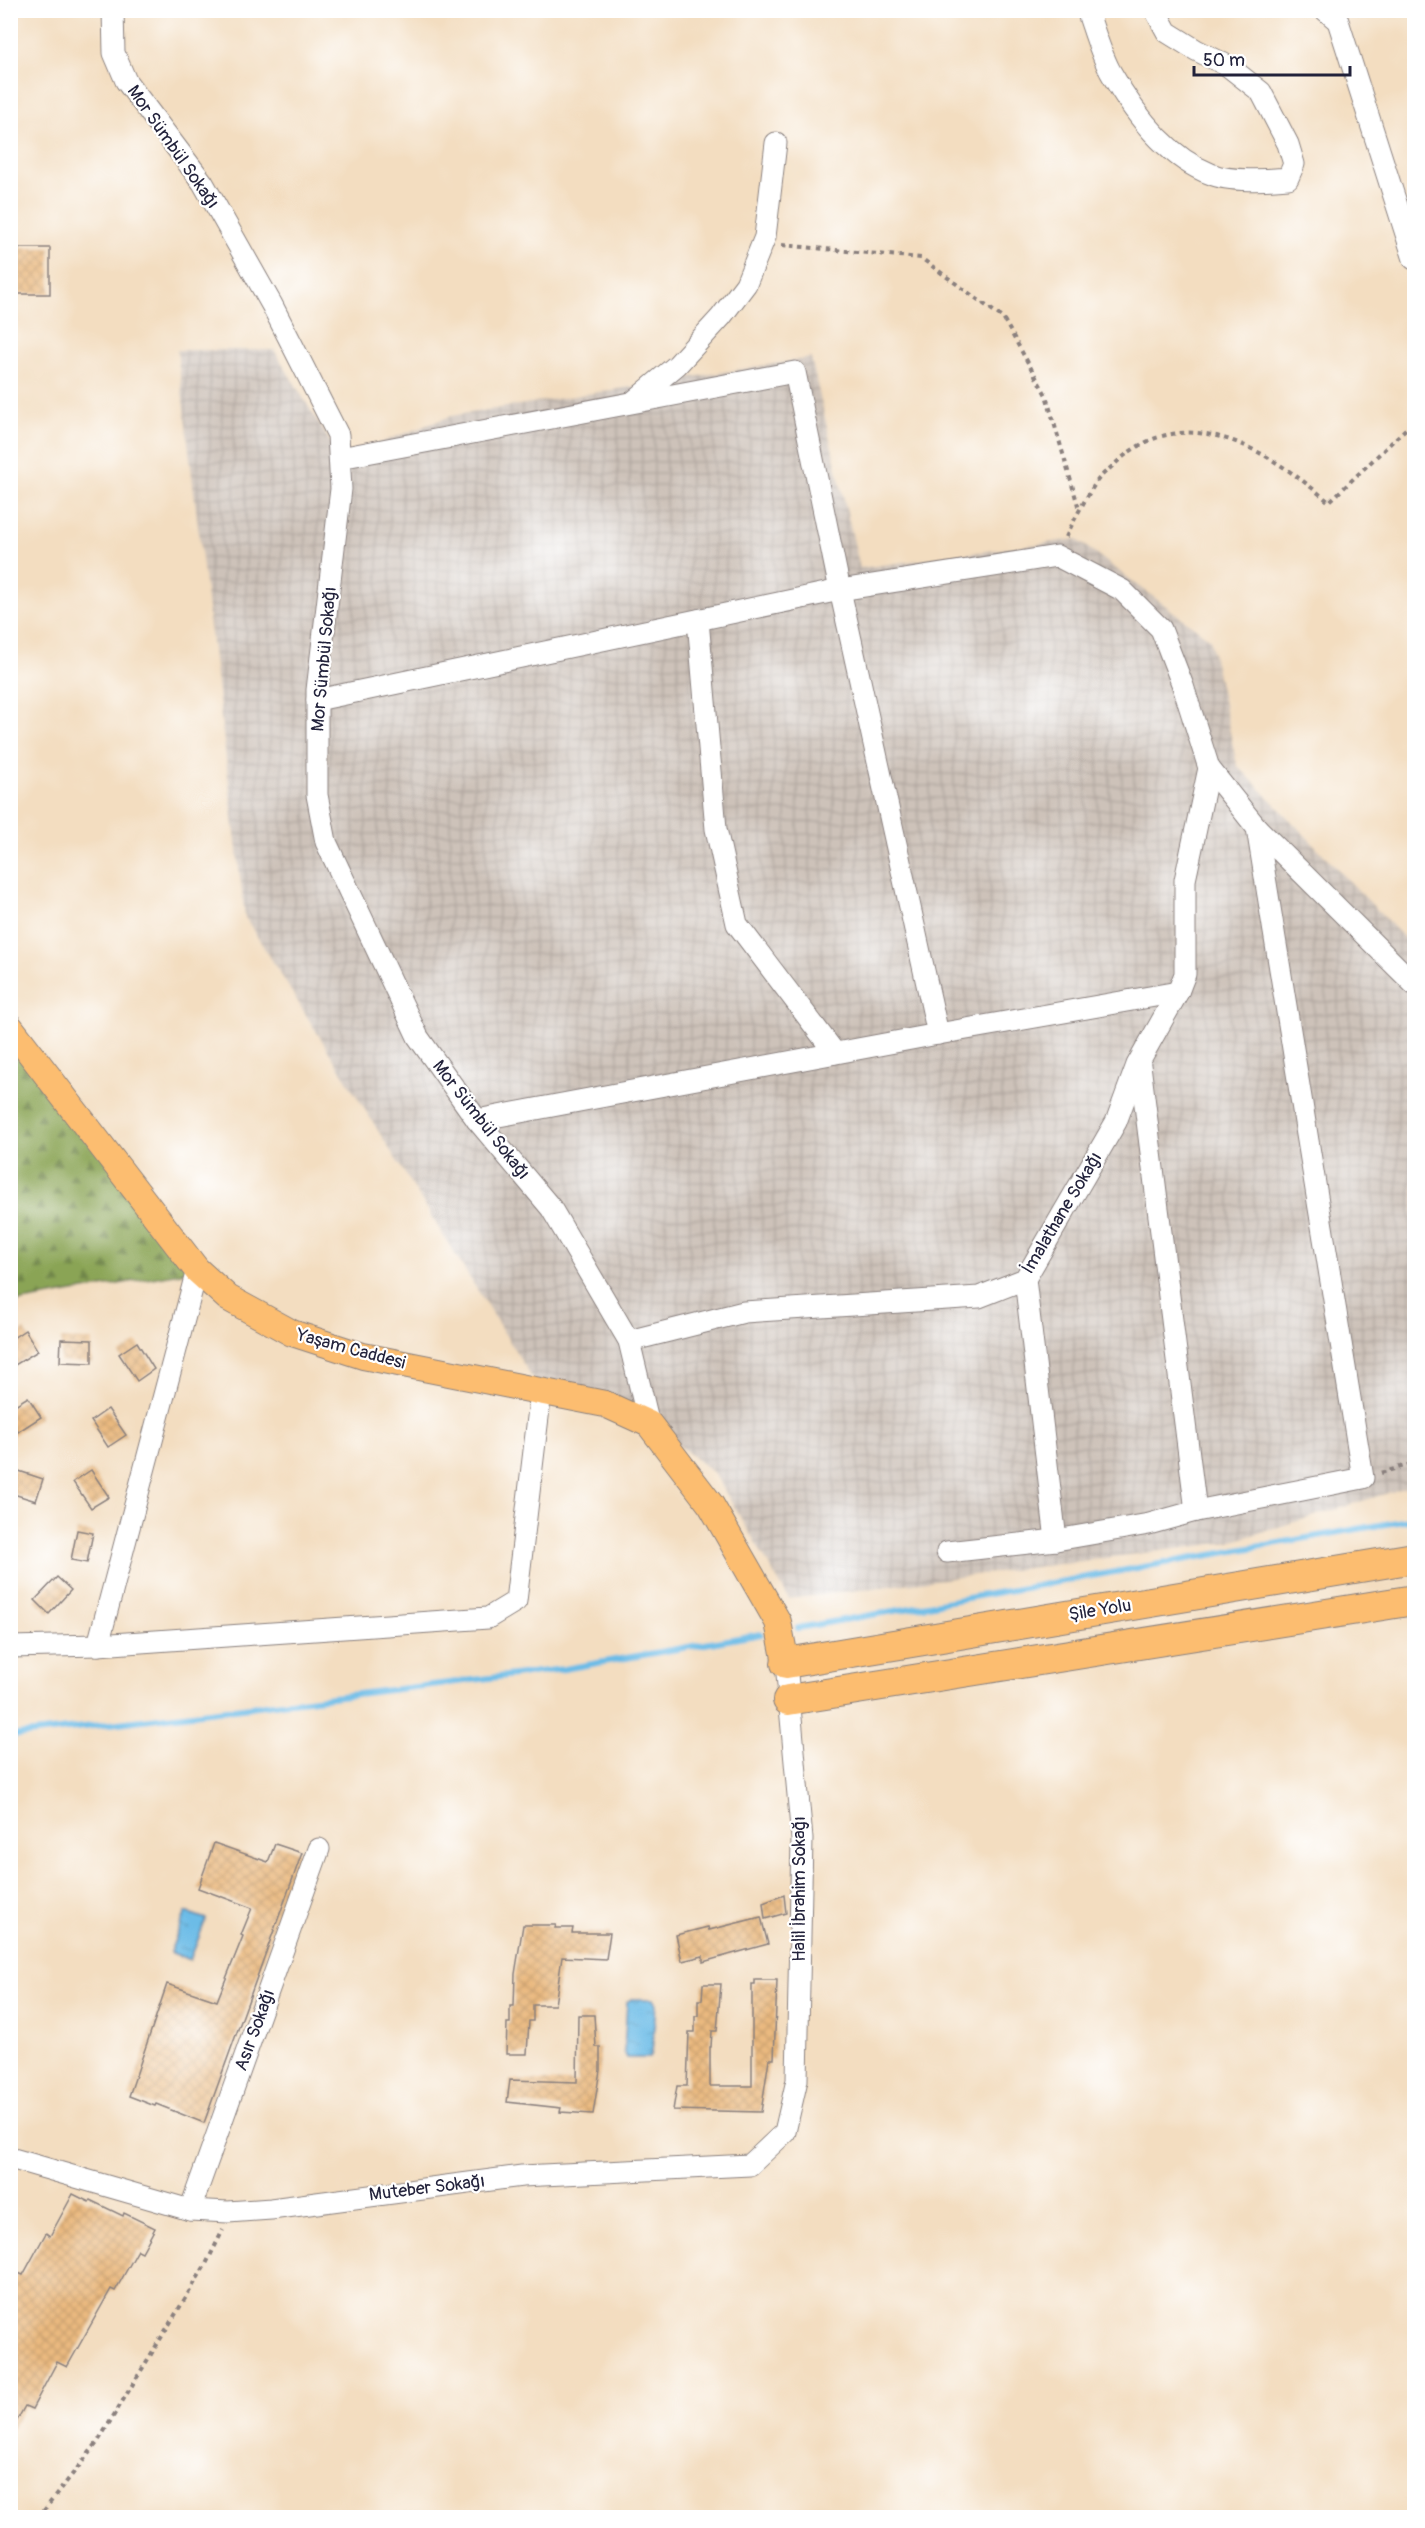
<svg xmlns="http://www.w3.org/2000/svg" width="1425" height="2528" font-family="Pangolin,sans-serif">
	<defs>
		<pattern id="industrial-grid" width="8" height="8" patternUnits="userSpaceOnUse" patternTransform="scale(1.5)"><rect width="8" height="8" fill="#cdc2b9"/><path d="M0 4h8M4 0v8" fill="none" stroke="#b0a6a0"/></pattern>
		<pattern id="forest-firs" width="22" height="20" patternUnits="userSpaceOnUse" patternTransform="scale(1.5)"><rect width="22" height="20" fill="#8aa455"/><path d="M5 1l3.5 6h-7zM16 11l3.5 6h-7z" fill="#708548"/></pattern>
		<pattern id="water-ripples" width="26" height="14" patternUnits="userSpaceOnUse" patternTransform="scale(1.5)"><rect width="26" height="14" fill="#6cbce7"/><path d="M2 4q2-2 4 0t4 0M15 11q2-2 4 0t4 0" fill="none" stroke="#5da1c7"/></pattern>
		<pattern id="building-cross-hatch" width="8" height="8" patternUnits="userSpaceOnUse" patternTransform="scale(1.5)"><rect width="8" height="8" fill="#eab97f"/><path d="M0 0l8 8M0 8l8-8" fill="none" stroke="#c89f6f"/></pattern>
	</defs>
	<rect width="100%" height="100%" fill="#fff"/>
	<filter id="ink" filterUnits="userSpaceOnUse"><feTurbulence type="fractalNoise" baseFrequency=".0167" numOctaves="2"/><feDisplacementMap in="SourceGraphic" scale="12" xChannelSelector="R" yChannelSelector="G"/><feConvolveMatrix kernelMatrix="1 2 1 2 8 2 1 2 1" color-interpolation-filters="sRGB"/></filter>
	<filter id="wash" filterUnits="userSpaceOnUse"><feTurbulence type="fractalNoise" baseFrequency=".008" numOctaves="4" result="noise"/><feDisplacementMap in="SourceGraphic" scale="24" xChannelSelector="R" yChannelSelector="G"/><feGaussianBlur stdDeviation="1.35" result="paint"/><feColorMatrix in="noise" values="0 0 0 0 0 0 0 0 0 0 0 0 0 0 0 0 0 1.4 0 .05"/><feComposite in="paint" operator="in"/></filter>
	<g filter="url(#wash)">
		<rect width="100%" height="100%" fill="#f3ddc0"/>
		<path fill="url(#industrial-grid)" fill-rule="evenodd" d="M177,350H274L340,458L451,416L811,358L860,568L1076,539L1210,639L1237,765L1414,948V1485L1230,1542L789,1599L714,1473L649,1422L541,1392L245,917ZM317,700L321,702L333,841L326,842Z"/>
		<path fill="url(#forest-firs)" stroke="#566348" stroke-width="1.5" d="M11,1024L197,1270L11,1303Z"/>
		<g fill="url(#water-ripples)" stroke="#476f91" stroke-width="1.5">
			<path d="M186,1912L206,1919L190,1960L170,1952Z"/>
			<path d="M631,1999H653L656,2004L652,2053L650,2058H627L624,2052L627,2002Z"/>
		</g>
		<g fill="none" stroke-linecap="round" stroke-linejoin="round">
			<g stroke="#6cbce7" stroke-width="6">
				<path d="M798,1628L1414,1519"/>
				<path d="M10,1736L564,1669L761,1634"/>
			</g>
		</g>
		<g id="blocks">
			<g fill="url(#building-cross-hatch)">
				<rect x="10" y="248" width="40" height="46"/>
				<path d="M25,1330L38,1351L10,1368V1340Z"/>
				<path d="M61,1339L92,1340V1363L60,1362Z"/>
				<path d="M137,1342L154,1369L137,1381L119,1354Z"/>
				<path d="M28,1397L41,1417L10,1437V1408Z"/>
				<path d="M108,1409L126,1435L108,1447L91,1421Z"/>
				<path d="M10,1468L43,1479L36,1501L10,1493Z"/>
				<path d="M91,1470L109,1497L91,1508L73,1482Z"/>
				<path d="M77,1530L93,1533L87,1563L71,1560Z"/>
				<path d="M57,1577L71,1590L49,1614L35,1600Z"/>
				<path d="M214,1843L268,1862L275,1844L302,1853L204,2123L156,2104L155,2106L129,2096L167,1984L217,2001L243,1936L241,1935L252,1908L198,1888Z"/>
				<path d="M784,1895L786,1913L765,1919L763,1903Z"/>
				<path d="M761,1917L768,1944L703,1962V1956L682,1961L676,1935L708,1927L709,1930Z"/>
				<path d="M523,1925H556L555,1928H573L572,1933H610L606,1959L562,1957L555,2005H533V2021H529L527,2054H506L507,2023H510V2006H514L515,1974Z"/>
				<path d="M755,1980H777L774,2059H769L761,2112L673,2110L677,2086H687L689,2032H695V2016H698V2000H702L703,1984H721L717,2031H712L711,2047H710V2086H752V1984H755Z"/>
				<path d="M578,2015H594L596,2047H600V2070L593,2114L560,2112L561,2108L507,2102L510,2080L577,2082Z"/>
				<path d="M73,2194L89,2202L90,2200L123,2216L124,2213L155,2228L142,2252L138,2250L115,2291L111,2289L67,2367L57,2362L32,2409L25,2406L10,2433V2287L18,2273L23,2275L46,2233L50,2236Z"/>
			</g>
		</g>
	</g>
	<g filter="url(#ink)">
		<use href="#blocks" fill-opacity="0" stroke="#8a807e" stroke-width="1.5"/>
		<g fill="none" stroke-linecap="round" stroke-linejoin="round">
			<defs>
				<g id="minor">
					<path d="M113,10L114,53L126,81L203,183L272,305L338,435L341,489L317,690V795L326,842L418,1037L477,1120L551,1208L629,1341L649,1424"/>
					<path d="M1087,10C1094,30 1100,52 1110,71C1133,112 1166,157 1211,174C1229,182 1268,180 1288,178L1294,164L1288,144L1261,92L1228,66L1196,50L1167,32L1155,10"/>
					<path d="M1325,10L1338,21L1414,259"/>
					<path d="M633,402L677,365L721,317L746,284L765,237L776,143"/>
					<path d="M340,458L795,372L840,590L938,1034"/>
					<path d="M698,620L716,829L737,924L835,1053"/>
					<path d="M317,700L840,590L1057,556L1122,590L1161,629L1183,686L1209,768L1257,828L1363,1478L1196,1511L1149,1524L1056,1540L947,1552"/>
					<path d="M1257,828L1414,984"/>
					<path d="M1140,1065L1196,1511"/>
					<path d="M477,1120L938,1034L1178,992"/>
					<path d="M1025,1279L1056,1540"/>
					<path d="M629,1341L744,1312L979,1297L1025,1279L1116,1122L1137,1065L1178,992L1185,974V880L1209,768"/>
					<path d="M98,1645L197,1270"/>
					<path d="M10,1647L98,1645L488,1618L516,1601L541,1392"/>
					<path d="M10,2158L190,2210L228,2212L271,2209L522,2176L750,2165L785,2132L797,2080L802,1839L786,1663"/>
					<path d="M190,2210L319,1849"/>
				</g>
				<path id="major" d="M10,1027L197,1270L228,1298L292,1333L363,1356L605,1404L649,1424L711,1505L778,1622L786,1663"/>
				<g id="highway">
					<path d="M786,1663L1414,1558"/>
					<path d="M788,1700L1414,1600"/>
				</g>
			</defs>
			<use href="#minor" stroke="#8a807e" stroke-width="23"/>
			<use href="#major" stroke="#8a807e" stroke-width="28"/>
			<use href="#highway" stroke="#8a807e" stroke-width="32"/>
			<g stroke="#8a807e" stroke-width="4" stroke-dasharray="4.5 4.5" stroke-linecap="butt">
				<path d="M782,245L921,258L1003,318L1046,395L1079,509"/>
				<path d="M1066,537C1075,518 1085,499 1097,481C1102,474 1111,468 1117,462C1187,398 1269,451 1329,502L1414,421"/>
				<path d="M1381,1473L1414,1463"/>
				<path d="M38,2518L97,2443L206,2264L223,2230"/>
			</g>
			<use href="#minor" stroke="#fff" stroke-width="21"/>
			<use href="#major" stroke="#fcbd6f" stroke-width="26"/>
			<use href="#highway" stroke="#fcbd6f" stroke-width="30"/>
		</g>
	</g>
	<g text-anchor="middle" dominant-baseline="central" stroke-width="4.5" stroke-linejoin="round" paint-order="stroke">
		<g font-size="18" fill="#22223b" stroke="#fff">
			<text transform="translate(173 147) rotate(55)">Mor Sümbül Sokağı</text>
			<text transform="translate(324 659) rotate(-85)">Mor Sümbül Sokağı</text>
			<text transform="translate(481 1120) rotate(52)">Mor Sümbül Sokağı</text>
			<text transform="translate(1062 1213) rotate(-59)">İmalathane Sokağı</text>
			<text transform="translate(351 1349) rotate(15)">Yaşam Caddesi</text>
			<text transform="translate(1100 1610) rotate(-9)">Şile Yolu</text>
			<text transform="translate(799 1889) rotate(-90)">Halil İbrahim Sokağı</text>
			<text transform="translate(255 2030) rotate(-70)">Asır Sokağı</text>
			<text transform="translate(427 2188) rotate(-7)">Muteber Sokağı</text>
		</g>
	</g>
	<rect width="1425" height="2528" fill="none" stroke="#fff" stroke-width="36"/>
	<path d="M1194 66v9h156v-9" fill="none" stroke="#22223b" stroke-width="3"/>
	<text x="1203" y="66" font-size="18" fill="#22223b" stroke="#ffffff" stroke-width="4.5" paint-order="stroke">50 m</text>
</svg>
